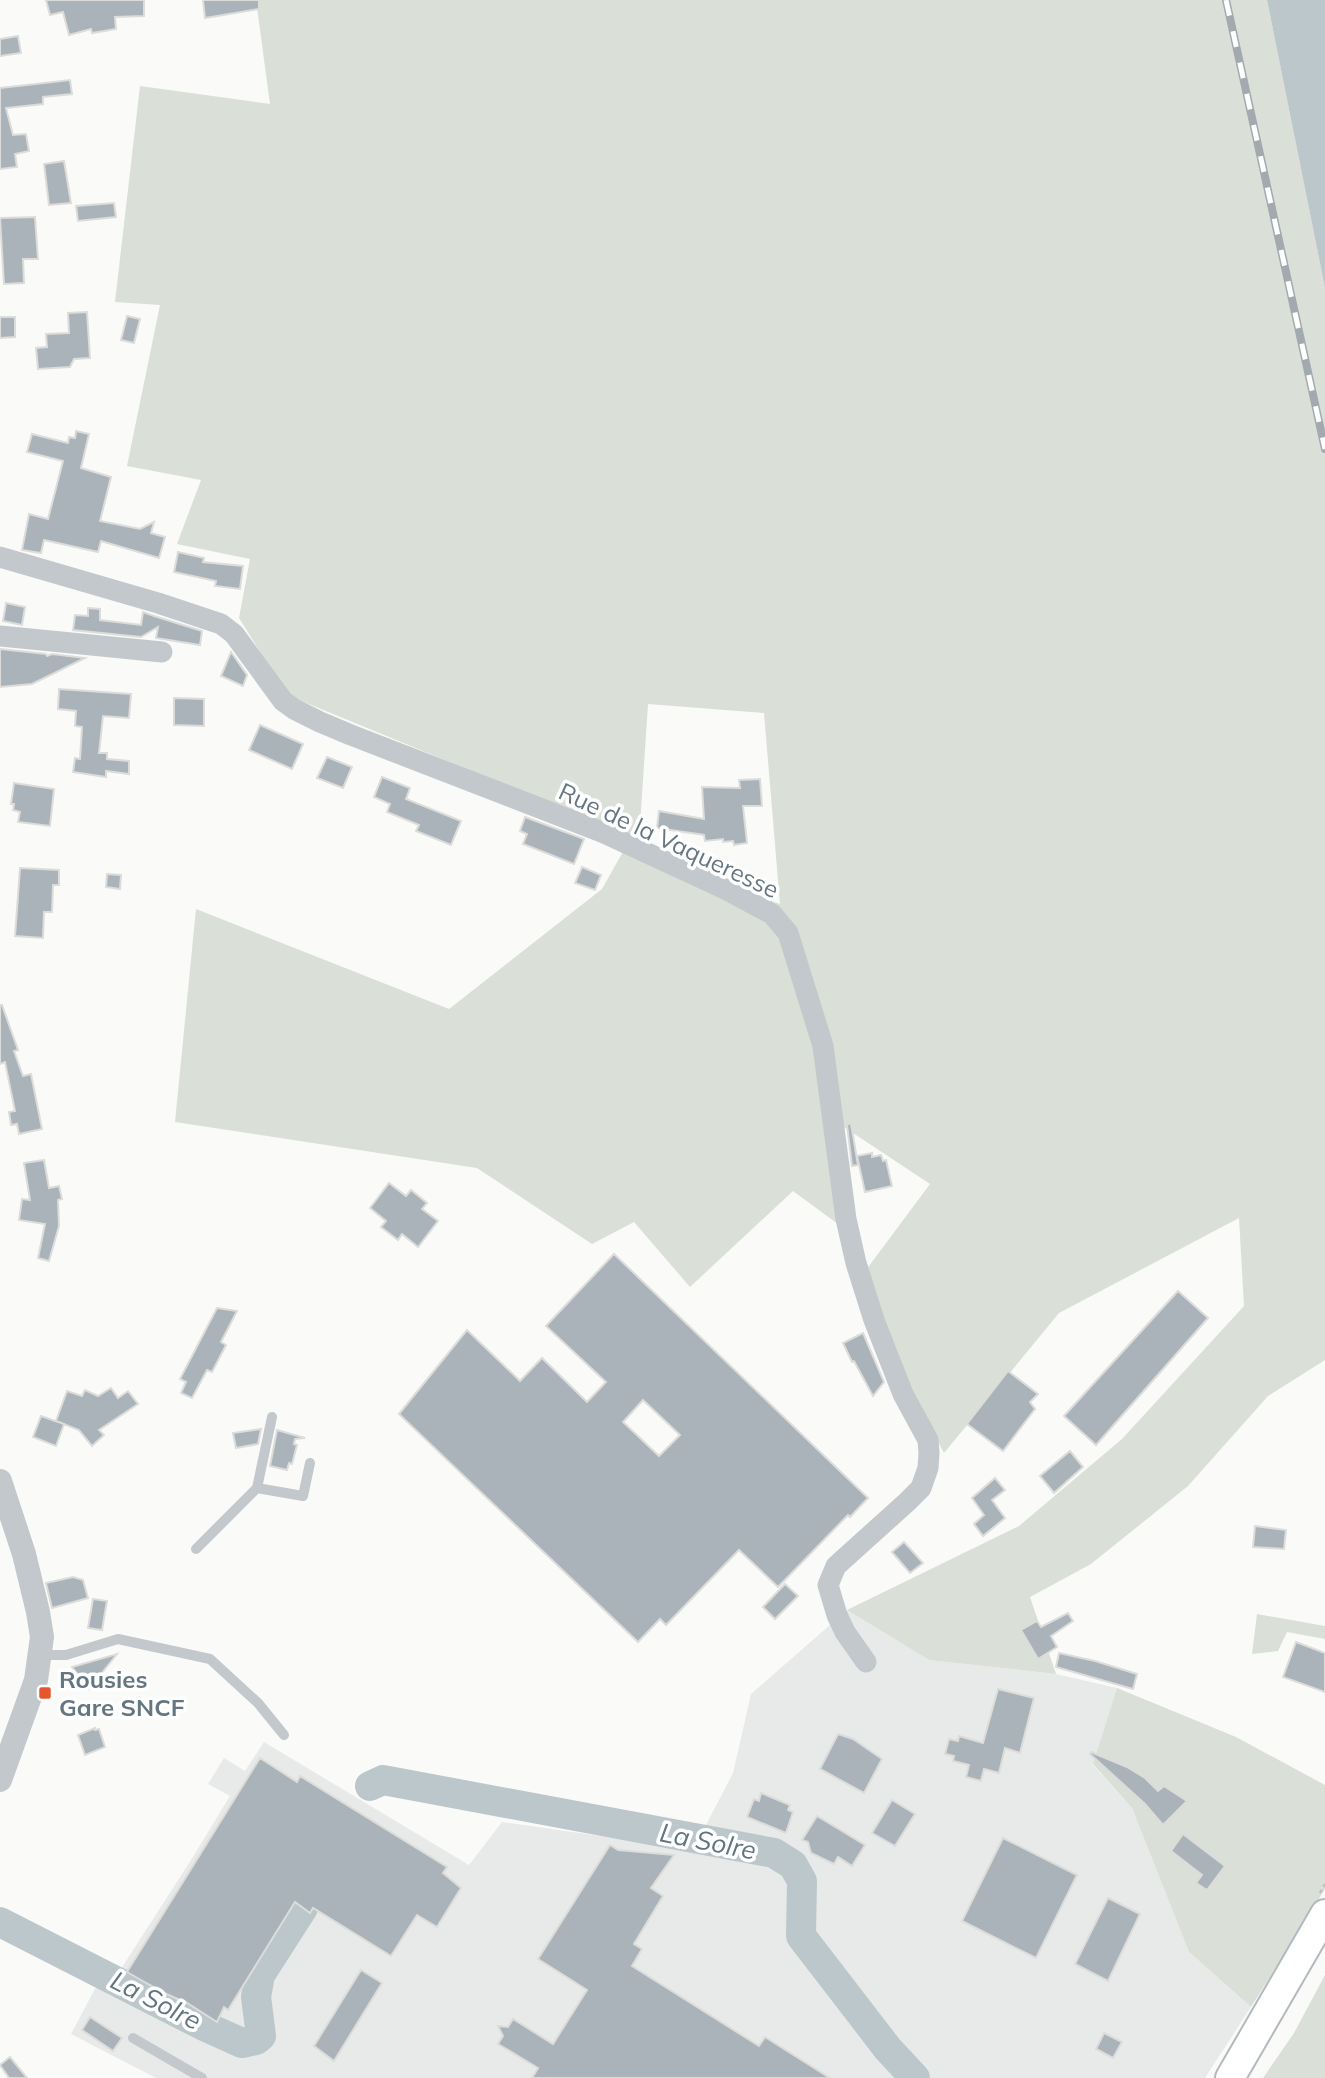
<svg xmlns="http://www.w3.org/2000/svg" width="1325" height="2078" font-family="Mulish,sans-serif">
	<rect width="100%" height="100%" fill="#fafaf8"/>
	<path fill="#e8e9e9" d="M847,1610L929,1660L1056,1674L1117,1688L1093,1765L1132,1808L1189,1952L1251,2007L1205,2078H156L71,2034L96,1987L119,1972L191,1860L230,1796L208,1784L224,1758L245,1771L264,1742L469,1865L502,1822L684,1848L706,1825L733,1773L751,1694Z"/>
	<g fill="#dadfd7">
		<path d="M256,0H1267L1325,288V1360L1268,1396L1188,1486L1091,1564L1030,1597L1056,1674L929,1660L847,1610L1019,1526L1122,1439L1244,1306L1239,1218L1059,1313L944,1453L894,1360L866,1270L930,1184L841,1125L838,1224L793,1191L690,1287L634,1222L592,1244L477,1168L175,1122L196,909L449,1009L602,889L624,850L780,904L764,713L648,704L639,840L287,695L239,618L250,559L177,544L201,480L127,466L160,305L115,302L140,86L270,104Z"/>
		<path d="M1257,1614L1325,1626V1639L1287,1632L1278,1651L1252,1654Z"/>
		<path d="M1117,1688L1236,1737L1325,1785V1889L1251,2007L1189,1952L1132,1808L1093,1764Z"/>
		<path d="M1325,1975V2078H1263L1294,2033Z"/>
	</g>
	<path fill="#bbc7cb" d="M1267,0H1325V288Z"/>
	<g fill="none" stroke-linecap="round" stroke-linejoin="round">
		<g stroke="#bbc7cb" stroke-width="30">
			<path d="M370,1786L383,1780L774,1853L793,1865L802,1881L801,1936L888,2049L915,2078"/>
			<path d="M0,1922L202,2025L242,2043L256,2040L261,2036L256,1997L260,1975L303,1908"/>
		</g>
	</g>
	<g fill="#aab3b9" stroke="#dcdcda" stroke-width="2" fill-rule="evenodd">
		<path d="M46,0H144V16L115,17L116,29L92,33L91,29L69,35L63,12L50,15Z"/>
		<path d="M203,0H259V9L205,18Z"/>
		<path d="M18,36L21,53L0,56V39Z"/>
		<path d="M70,80L72,94L43,97V104L6,108L13,135L26,134L29,151L15,154L17,167L0,169V88Z"/>
		<path d="M64,161L71,203L49,205L44,164Z"/>
		<path d="M114,203L116,217L78,221L76,206Z"/>
		<path d="M35,217L38,259H23L24,283L4,284L0,218Z"/>
		<path d="M87,312L90,358L74,359L70,367L38,369L36,348L47,347L46,334L69,333L68,313Z"/>
		<path d="M127,316L140,319L134,343L121,340Z"/>
		<path d="M0,317H15V337L0,338Z"/>
		<path d="M76,431L89,434L81,468L111,477L100,521L140,529L154,522L151,533L165,537L159,558L101,541L98,552L44,540L41,553L22,550L29,514L48,519L63,461L27,452L32,434L68,443L69,437L75,438Z"/>
		<path d="M178,552L204,558L203,562L243,566L240,589L215,586L216,581L174,572Z"/>
		<path d="M6,603L25,607L22,625L3,621Z"/>
		<path d="M88,608L100,609V620L141,625L143,612L154,616L202,631L200,645L156,638L158,627L141,637L73,630L75,615L88,616Z"/>
		<path d="M0,649L46,654L47,656L52,654L85,658L32,684L0,687Z"/>
		<path d="M231,652L247,675L243,686L221,676Z"/>
		<path d="M59,689L131,694L129,718L103,716L99,753H107V759L129,761V774L106,771V777L73,772L75,758L80,759L82,727L75,726L76,711L58,709Z"/>
		<path d="M174,698L204,699V726L174,725Z"/>
		<path d="M260,725L303,744L292,769L249,750Z"/>
		<path d="M327,757L352,767L343,788L317,778Z"/>
		<path d="M382,777L410,788L406,799L461,821L451,845L416,831L419,825L387,812L390,804L374,797Z"/>
		<path d="M760,779L762,806H743L747,843L734,845L733,841L723,842V839L705,841L704,835L657,828L659,811L704,819L702,787L740,788L739,780Z"/>
		<path d="M14,783L54,789L50,826L18,822L20,812L13,810L14,804H11Z"/>
		<path d="M525,817L584,839L574,864L523,844L527,834L520,831Z"/>
		<path d="M582,867L601,875L595,890L575,883Z"/>
		<path d="M20,868L59,870V885H53L52,912H44L43,938L15,936Z"/>
		<path d="M107,874L121,875L120,889L106,887Z"/>
		<path d="M0,1005H2L18,1050L14,1051L23,1076L31,1074L42,1129L19,1134L17,1124L11,1125L9,1112L15,1111L5,1062L0,1064Z"/>
		<path d="M847,1124H851L858,1165L852,1166Z"/>
		<path d="M872,1153V1157L881,1155L883,1161L886,1160L892,1186L865,1192L857,1156Z"/>
		<path d="M44,1160L49,1188L59,1186L62,1199L58,1200L59,1226L49,1261L38,1258L45,1224L19,1220L22,1199L30,1200L24,1163Z"/>
		<path d="M389,1183L406,1196L411,1190L427,1203L422,1209L438,1221L418,1247L402,1234L398,1240L381,1227L386,1221L370,1208Z"/>
		<path d="M614,1254L868,1498L850,1517L848,1515L778,1587L739,1550L666,1625L660,1619L638,1642L399,1414L467,1330L520,1381L542,1358L587,1402L606,1382L546,1326ZM643,1400L680,1435L659,1456L623,1422Z"/>
		<path d="M1178,1291L1208,1318L1096,1445L1064,1416Z"/>
		<path d="M217,1308L237,1311L221,1342L226,1345L212,1372L207,1370L192,1398L181,1393L186,1382L180,1379Z"/>
		<path d="M863,1333L884,1382L873,1396L854,1361L852,1362L843,1343Z"/>
		<path d="M1008,1371L1038,1394L1030,1402L1035,1409L1003,1451L967,1424Z"/>
		<path d="M111,1388L118,1398L128,1391L138,1404L99,1430L104,1435L92,1446L79,1430L56,1421L67,1391L82,1396L85,1390L98,1396Z"/>
		<path d="M41,1416L64,1424L56,1446L33,1437Z"/>
		<path d="M261,1429L258,1444L236,1448L233,1433Z"/>
		<path d="M277,1430L305,1438L295,1439L294,1444L297,1445L292,1464L289,1463L287,1470L270,1466Z"/>
		<path d="M1070,1451L1083,1467L1054,1493L1040,1476Z"/>
		<path d="M995,1478L1005,1490L992,1500L1005,1518L983,1536L974,1524L984,1515L972,1498Z"/>
		<path d="M1255,1526L1286,1530L1284,1549L1253,1547Z"/>
		<path d="M904,1542L923,1563L910,1573L892,1552Z"/>
		<path d="M73,1577L83,1580L88,1598L52,1608L46,1583Z"/>
		<path d="M785,1584L798,1596L775,1619L763,1607Z"/>
		<path d="M93,1599L107,1601L102,1630L88,1628Z"/>
		<path d="M1068,1613L1073,1621L1051,1636L1057,1647L1038,1659L1021,1630L1037,1621L1041,1627Z"/>
		<path d="M1296,1642L1325,1653V1692L1283,1677Z"/>
		<path d="M1059,1653L1095,1661L1137,1674L1133,1689L1056,1667Z"/>
		<path d="M117,1654L89,1689L72,1667Z"/>
		<path d="M998,1689L1034,1698L1020,1753L1005,1748L999,1773L984,1769L981,1781L966,1777L969,1765L953,1761L954,1756L945,1754L949,1739L958,1741L959,1736L983,1743Z"/>
		<path d="M95,1728V1730L99,1729L105,1747L85,1755L78,1735Z"/>
		<path d="M838,1734L853,1739L882,1759L864,1793L820,1769Z"/>
		<path d="M1091,1752L1127,1767L1145,1778L1158,1791L1164,1786L1187,1801L1163,1825L1145,1804L1090,1754Z"/>
		<path d="M260,1758L297,1782L300,1776L447,1867L443,1873L461,1888L437,1927L417,1915L391,1956L313,1908L310,1913L295,1902L228,2010L224,2007L217,2022L187,2003L164,1993L127,1972Z"/>
		<path d="M761,1793L790,1805L788,1810L793,1812L786,1833L747,1817L754,1799L759,1801Z"/>
		<path d="M892,1800L915,1814L895,1846L872,1833Z"/>
		<path d="M817,1816L865,1845L852,1866L838,1857L834,1864L811,1853L808,1842L802,1840Z"/>
		<path d="M1183,1834L1225,1866L1207,1890L1196,1883L1202,1875L1171,1851Z"/>
		<path d="M1003,1838L1077,1875L1036,1958L962,1921Z"/>
		<path d="M610,1845L618,1850L674,1855L651,1888L663,1896L634,1944L642,1949L632,1966L759,2046L765,2037L830,2078H532L538,2068L498,2044L503,2036L498,2026L508,2027L513,2019L553,2044L587,1990L538,1959Z"/>
		<path d="M1108,1898L1140,1914L1108,1981L1075,1964Z"/>
		<path d="M361,1970L382,1983L334,2061L314,2046Z"/>
		<path d="M90,2017L122,2038L113,2051L82,2030Z"/>
		<path d="M1104,2033L1122,2042L1113,2058L1096,2049Z"/>
		<path d="M10,2057L27,2078H9L0,2065Z"/>
	</g>
	<g fill="none" stroke-linecap="round" stroke-linejoin="round">
		<defs>
			<path id="secondary" d="M1230,2078L1325,1914"/>
		</defs>
		<use href="#secondary" stroke="#b3babf" stroke-width="32"/>
		<path stroke="#bbbfc2" stroke-width="2.5" stroke-dasharray="3.5 3.5" stroke-linecap="butt" d="M1320,1893L1325,1884"/>
		<g stroke="#c3c8cc" stroke-width="10">
			<path d="M257,1488L303,1496L310,1463"/>
			<path d="M196,1549L257,1488L272,1417"/>
			<path d="M41,1655H66L118,1639L210,1659L258,1703L284,1735"/>
			<path d="M133,2038L202,2078"/>
		</g>
		<g stroke="#c3c8cc" stroke-width="21">
			<path d="M0,557L158,603L221,624L234,634L283,701L294,709L320,722L351,735L604,833L725,889L772,914L788,933L823,1046L846,1219L856,1263L874,1320L903,1394L928,1440L929,1453L928,1468L921,1488L907,1502L836,1566L828,1585L837,1615L845,1632L866,1662"/>
			<path d="M0,636L162,652"/>
		</g>
		<path stroke="#c3c8cc" stroke-width="24" d="M0,1481L24,1554L38,1612L42,1637L36,1680L0,1780"/>
		<use href="#secondary" stroke="#fff" stroke-width="28"/>
		<defs>
			<path id="rail" d="M1226,0L1325,449"/>
		</defs>
		<use href="#rail" stroke="#a2aab0" stroke-width="8"/>
		<use href="#rail" stroke="#fff" stroke-width="5" stroke-dasharray="16" stroke-linecap="butt"/>
	</g>
	<rect fill="#e4572e" stroke="#fff" stroke-width="2.5" x="38" y="1686" width="14" height="14" rx="3.5"/>
	<g text-anchor="middle" dominant-baseline="central" stroke-width="7" stroke-linejoin="round" paint-order="stroke">
		<g font-size="24" fill="#657683" stroke="#fff">
			<text transform="translate(669 840) rotate(25)">Rue de la Vaqueresse</text>
		</g>
		<g font-size="24" font-weight="bold" fill="#657683" stroke="#fff" text-anchor="start">
			<text x="59" y="1679">Rousies<tspan x="59" dy="28">Gare SNCF</tspan></text>
		</g>
		<g font-size="26" font-style="italic" fill="#60757c" stroke="#fff">
			<text transform="translate(708 1841) rotate(11)">La Solre</text>
			<text transform="translate(156 2000) rotate(27)">La Solre</text>
		</g>
	</g>
</svg>
